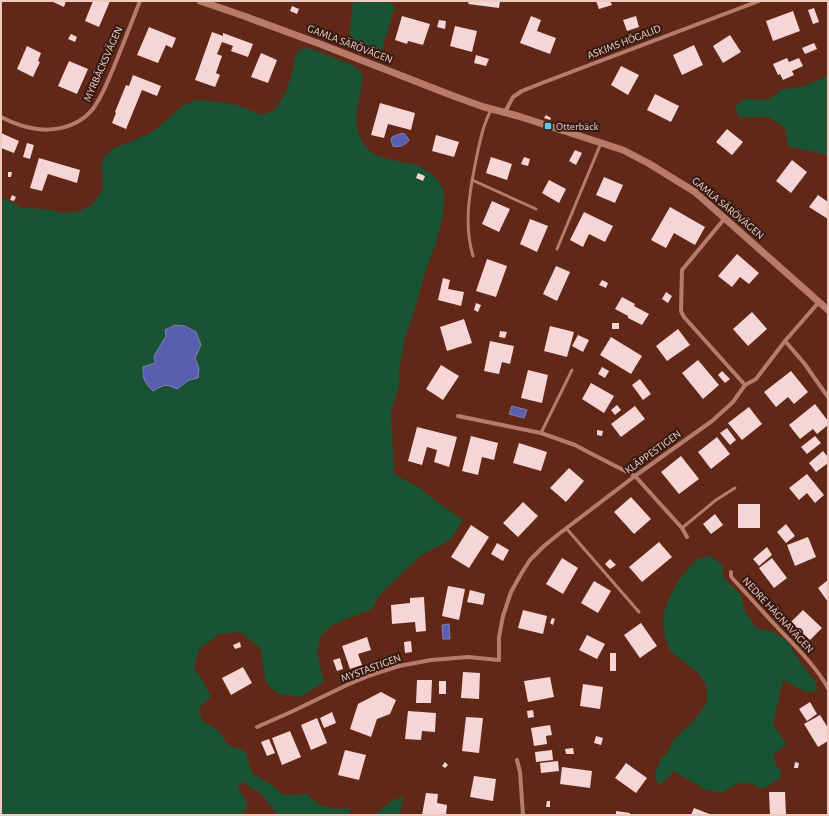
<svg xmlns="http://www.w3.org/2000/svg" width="829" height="816" font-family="'Alegreya Sans',sans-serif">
	<rect width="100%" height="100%" fill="#612817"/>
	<g fill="#185334" fill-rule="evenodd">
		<path d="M353,1H386L394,5V9L381,52L349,39Z"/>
		<path d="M309,48L357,67L362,75V85L357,109L356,125L359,135L367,149L379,157L420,166L430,173L437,179L444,190L443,216L435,246L426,269L414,312L405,337L399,372V386L391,411L394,474L418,487L440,504L463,520L450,540L420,556L379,596L372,609L346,619L331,626L320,637L317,653L324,682L300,697L279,694L266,683L260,648L240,632L220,634L199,649L194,668L203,681L211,697L199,708L202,721L218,730L228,745L245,751L252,773L272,785L283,795L306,794L320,805L334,809L350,808L349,813L347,815H278L261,794L243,782L237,786L246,801L247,808L240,815H1V197L23,208L46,209L62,213L77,212L92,205L102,190L103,181L101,166L104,157L114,148L135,140L154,131L182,106L196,100L212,101L234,104L259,114H267L276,108L286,92L293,70L295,56L301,49ZM175,325L185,326L201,345L195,358L199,368L198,378L189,380L177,389C165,383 164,385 152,391L143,367L155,363L154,356L166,336L165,329Z"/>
		<path d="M828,76V155L788,146L785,128L769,117H739L735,107L744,99L768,100L781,90L804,86Z"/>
		<path d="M711,556L723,566L722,576L740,594L746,613L756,628L776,633L788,642L800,662L816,682L817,691L806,692L783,680L773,724L787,745L773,754L776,765L782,772L779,779L762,789L750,783H738L722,793L704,789L695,783L683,777L674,771L660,785L656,780L655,772L661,759L666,754L674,739L694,721L707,702L706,684L698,673L670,651L665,638L663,618L668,599L680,578L697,559Z"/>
		<path d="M403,796L400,815H374L392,801Z"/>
	</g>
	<g fill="#575fae" stroke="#857fb4">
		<path d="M402,133C406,134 407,137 409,140C406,145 398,148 393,146L391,140L392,137Z"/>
		<path d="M175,325L185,326L196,332L201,345L195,358L199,368L198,378L189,380L177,389C165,383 164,385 153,391C144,382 143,379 143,367L155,363L154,356L166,336L165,330Z"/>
		<path d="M512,406L527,410L524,418L509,414Z"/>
		<path d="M449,624L450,639H443L442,625Z"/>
	</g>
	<g fill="#f5d5d6">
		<path d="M51,1H66L64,7Z"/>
		<path d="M93,1H110L99,27L85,21Z"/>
		<path d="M469,1H500L499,8L468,4Z"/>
		<path d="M596,1H610L612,5L599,9Z"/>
		<path d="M292,6L299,9L297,14L290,11Z"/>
		<path d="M814,8L819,22L813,24L808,10Z"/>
		<path d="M793,11L800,31L773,41L766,21Z"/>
		<path d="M402,16L430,24L423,45L408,41L407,44L395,40Z"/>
		<path d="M531,16L541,20L537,31L556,38L550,54L520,43Z"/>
		<path d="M636,16L639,27L627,31L623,20Z"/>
		<path d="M439,20L446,21L445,29L437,27Z"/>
		<path d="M455,26L477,31L472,52L450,46Z"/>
		<path d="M149,27L176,38L172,48L166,45L158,63L137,55Z"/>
		<path d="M212,32L223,36V33L253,44L248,57L231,51L233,46L222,42L217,54L222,56L216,73L220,75L215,87L195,80Z"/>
		<path d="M71,34L77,37L75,42L68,39Z"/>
		<path d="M730,35L741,52L723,63L713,46Z"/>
		<path d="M814,43L817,49L805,54L802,48Z"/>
		<path d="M694,45L703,65L682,75L673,55Z"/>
		<path d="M27,46L41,53L38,61L40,62L33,77L17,69Z"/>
		<path d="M261,53L277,60L268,83L251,77Z"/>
		<path d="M476,55L489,59L486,66L474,63Z"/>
		<path d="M787,58L789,62L799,58L803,66L792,71L794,75L783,80L780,74L778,75L773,64Z"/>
		<path d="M69,61L88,69L77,94L58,86Z"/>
		<path d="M621,66L639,75L628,95L611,85Z"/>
		<path d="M133,75L161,86L157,96L142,90L126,129L112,123L116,113L115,112L126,85L129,86Z"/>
		<path d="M655,94L679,106L671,122L647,110Z"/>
		<path d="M380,103L415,113L411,130L388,124L384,138L371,135Z"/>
		<path d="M546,115L551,118L550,120L544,118Z"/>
		<path d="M727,129L743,142L732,155L716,142Z"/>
		<path d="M1,133L19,141L14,153L1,148Z"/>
		<path d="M436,135L459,142L454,157L432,151Z"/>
		<path d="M27,143L34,145L30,159L23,157Z"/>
		<path d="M575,150L582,153L576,165L569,161Z"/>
		<path d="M491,157L512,164L507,180L486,173Z"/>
		<path d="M524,157L530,159L528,166L521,164Z"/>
		<path d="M39,158L80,170L77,183L48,174L42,191L30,188Z"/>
		<path d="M792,160L807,172L791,193L776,181Z"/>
		<path d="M8,172H12L11,177H8Z"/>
		<path d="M418,173L425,176L423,181L416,178Z"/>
		<path d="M604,177L623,185L615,203L596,195Z"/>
		<path d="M549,180L566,189L559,203L542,193Z"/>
		<path d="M12,195L16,197L14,201L10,200Z"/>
		<path d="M818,195L828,202V219L809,207Z"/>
		<path d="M492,201L510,209L499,232L482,224Z"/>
		<path d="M670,207L705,227L695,245L674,233L666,248L651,240Z"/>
		<path d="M584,212L613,226L605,242L589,234L583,247L570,240Z"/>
		<path d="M530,219L548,226L537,252L520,244Z"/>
		<path d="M737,254L759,273L749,284L740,277L732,287L718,276Z"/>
		<path d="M487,259L507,266L496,297L476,291Z"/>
		<path d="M556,266L570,272L557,301L543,294Z"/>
		<path d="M443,278L450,280L448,289L464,292L461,306L438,300Z"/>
		<path d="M602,280L608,283L606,288L599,285Z"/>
		<path d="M666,292L672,296L668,303L662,299Z"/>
		<path d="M622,297L635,304L634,306L649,314L642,325L628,318V316L615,309Z"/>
		<path d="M476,303L481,305L478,312L474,310Z"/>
		<path d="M752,312L767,329L748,346L733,329Z"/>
		<path d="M464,319L472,343L447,351L440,327Z"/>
		<rect x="612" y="323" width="7" height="6"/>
		<path d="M550,326L574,332L567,357L544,351Z"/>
		<path d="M678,329L690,345L667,361L656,346Z"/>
		<path d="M500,331L507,332L505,338L499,337Z"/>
		<path d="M578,335L589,340L583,352L572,346Z"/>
		<path d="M611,337L642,356L631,374L600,355Z"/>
		<path d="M490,341L514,346L510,364L502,362L499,374L484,371Z"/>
		<path d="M698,360L719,385L703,399L682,373Z"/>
		<path d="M441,365L459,376L443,400L426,389Z"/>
		<path d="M602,367L609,371L605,378L598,374Z"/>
		<path d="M528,370L548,375L542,403L521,398Z"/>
		<path d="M722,371L730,379L725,383L718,375Z"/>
		<path d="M791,371L808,392L794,404L788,397L776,407L764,392Z"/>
		<path d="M640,379L651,394L643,400L632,385Z"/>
		<path d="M591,383L614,396L604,413L582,399Z"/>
		<path d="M815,404L828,421V425L817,434L813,429L800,439L789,425Z"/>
		<path d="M617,405L621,410L615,415L611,410Z"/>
		<path d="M635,406L645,419L621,437L611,424Z"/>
		<path d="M749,407L762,424L742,440L728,423Z"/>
		<path d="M417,427L457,437L449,467L434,462L437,450L427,447L422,465L408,461Z"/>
		<path d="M727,428L736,440L730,445L720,433Z"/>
		<path d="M597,430L603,431L602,436L597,435Z"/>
		<path d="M471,436L498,443L494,460L482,457L478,475L462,471Z"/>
		<path d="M815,436L821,443L807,454L801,447Z"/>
		<path d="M717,437L730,454L711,469L698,452Z"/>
		<path d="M519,443L547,452L541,471L513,463Z"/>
		<path d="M823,451L828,457V463L816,472L809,463Z"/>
		<path d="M681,456L699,479L679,494L661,472Z"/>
		<path d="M569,468L584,481L566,502L550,488Z"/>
		<path d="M807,474L824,495L815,503L807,493L799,500L789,488Z"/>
		<path d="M631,497L651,519L634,534L614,512Z"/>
		<path d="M523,502L538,516L518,537L503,523Z"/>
		<rect x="738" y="504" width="22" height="24"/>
		<path d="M715,514L723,525L711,534L703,524Z"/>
		<path d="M786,524L795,536L786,543L777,532Z"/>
		<path d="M471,525L489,537L469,568L451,557Z"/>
		<path d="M808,537L816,557L795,566L787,545Z"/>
		<path d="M659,542L672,557L642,582L629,567Z"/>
		<path d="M497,543L509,550L503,561L491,554Z"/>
		<path d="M767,547L772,555L759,566L753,559Z"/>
		<path d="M562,558L578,568L563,594L546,584Z"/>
		<path d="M772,558L787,578L774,588L759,568Z"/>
		<path d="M610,559L616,565L610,569L605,564Z"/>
		<path d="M828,580V602L818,588Z"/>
		<path d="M594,581L611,591L598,613L581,603Z"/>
		<path d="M448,586L465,589L459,620L442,616Z"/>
		<path d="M470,590L485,594L483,605L467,602Z"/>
		<path d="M424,597L426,631L416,632L415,622L392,624L391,605L410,603V598Z"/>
		<path d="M523,610L547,616L543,634L518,628Z"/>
		<path d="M803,610L822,628L810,640L791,622Z"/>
		<path d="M552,618L555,619L553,625L550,623Z"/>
		<path d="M641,623L657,646L640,658L624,635Z"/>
		<path d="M587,635L605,644L597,659L579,650Z"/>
		<path d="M367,637L371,650L358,654L362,665L350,669L342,646Z"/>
		<path d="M411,641L412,652L405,653L404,642Z"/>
		<path d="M240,642L241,647L235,649L233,645Z"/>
		<rect x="610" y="653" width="6" height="18"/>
		<path d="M340,658L343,669L337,671L333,660Z"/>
		<path d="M243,667L252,683L231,695L222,678Z"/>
		<path d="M463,672L480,673L479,699L461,698Z"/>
		<path d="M550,677L554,697L528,702L524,681Z"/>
		<path d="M417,680H432L431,703H416Z"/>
		<rect x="439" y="681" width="7" height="13"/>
		<path d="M583,684L603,687L600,709L580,706Z"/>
		<path d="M381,692L396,700L390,714L377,719L371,737L350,729L358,704Z"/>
		<path d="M810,702L817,714L807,721L799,709Z"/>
		<path d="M533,710L534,717L528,718L527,711Z"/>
		<path d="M408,711L436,713L435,732L422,731L421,740L405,739Z"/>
		<path d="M332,712L336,723L324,728L320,718Z"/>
		<path d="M820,715L828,728V741L818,747L804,724Z"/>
		<path d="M466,717L483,718L479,753L462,751Z"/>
		<path d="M317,718L327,743L311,750L301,725Z"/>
		<path d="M550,725L552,735L546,736L547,744L534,746L531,728Z"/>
		<path d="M290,731L301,757L282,765L272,738Z"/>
		<path d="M596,736L603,738L601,745L594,743Z"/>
		<path d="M269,739L275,753L267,756L261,742Z"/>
		<path d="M573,748L574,754H566L565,749Z"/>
		<path d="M345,750L366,755L359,780L338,775Z"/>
		<path d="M552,750L553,760L536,762L535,752Z"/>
		<path d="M558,761L559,771L541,773L540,763Z"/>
		<path d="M445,762L448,765L445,768L442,766Z"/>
		<path d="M795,762L799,763L798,768H794Z"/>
		<path d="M626,763L647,778L636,793L615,778Z"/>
		<path d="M562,767L592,771L590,788L560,784Z"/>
		<path d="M474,776L496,779L493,801L470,797Z"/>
		<path d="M769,792H785L786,814L770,815Z"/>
		<path d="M426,793L438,794L437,803L447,805L446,815H422Z"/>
		<path d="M547,801H550V807H546Z"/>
		<path d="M694,808L712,815H691Z"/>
		<path d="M616,811L630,813V815H616Z"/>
	</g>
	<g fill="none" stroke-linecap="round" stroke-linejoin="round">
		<g stroke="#b97b69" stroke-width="3">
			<path d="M472,180L536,209"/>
			<path d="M557,249L601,143"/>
			<path d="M473,256C464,226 469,195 475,165C479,146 482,127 491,110"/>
			<path d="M541,433L572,370"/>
			<path d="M566,528L639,612"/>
			<path d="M682,528L716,500L735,488"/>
		</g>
		<g stroke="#b97b69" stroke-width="4">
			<path d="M505,112L513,97L522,91L542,83L759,1"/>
			<path d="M1,117C9,121 18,125 27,127C49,133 76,129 92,110C101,99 107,83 113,69C122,47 131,24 140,1"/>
			<path d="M725,218L682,270L681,311L684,317L745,385"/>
			<path d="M785,341L804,363L828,397"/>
			<path d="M458,416L541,433L575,445L590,453L635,476L682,528L687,537"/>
			<path d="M731,572V576L733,579C748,595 762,611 777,627C795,646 815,665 828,688"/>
			<path d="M257,727L291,712L349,684L371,675L399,666L431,660L468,657L499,660V637L503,616L511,592L521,574L530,560L544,546L560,533L635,476L712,421L733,402L745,385L756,379L785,341L819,302"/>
			<path d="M517,760L520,772L523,815"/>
		</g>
		<path stroke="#b97b69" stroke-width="7" d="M200,1L244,16L320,44L456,97L484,107L518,116L623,150L648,163L695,192L828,310"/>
	</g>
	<rect fill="#59c8e4" stroke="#341a13" stroke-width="1.5" x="544" y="122" width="8" height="8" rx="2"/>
	<g text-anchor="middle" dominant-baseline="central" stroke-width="4" stroke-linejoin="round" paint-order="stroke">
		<g font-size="11" fill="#f0cbc1" stroke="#341a13">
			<text transform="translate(624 42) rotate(-21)">ASKIMS HÖGALID</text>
			<text transform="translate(350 44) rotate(21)">GAMLA SÄRÖVÄGEN</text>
			<text transform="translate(103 64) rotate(-66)">MYRBÄCKSVÄGEN</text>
			<text transform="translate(728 208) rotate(40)">GAMLA SÄRÖVÄGEN</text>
			<text transform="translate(653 452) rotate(-36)">KLÄPPESTIGEN</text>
			<text transform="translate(778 615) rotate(47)">NEDRE HÄGNAVÄGEN</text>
			<text transform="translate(371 668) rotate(-20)">MYSTASTIGEN</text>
		</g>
		<g font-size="11" fill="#f0cbc1" stroke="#341a13" text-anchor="start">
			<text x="556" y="126">Otterbäck</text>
		</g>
	</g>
	<rect width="829" height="816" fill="none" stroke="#f0cbc1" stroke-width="4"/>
</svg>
